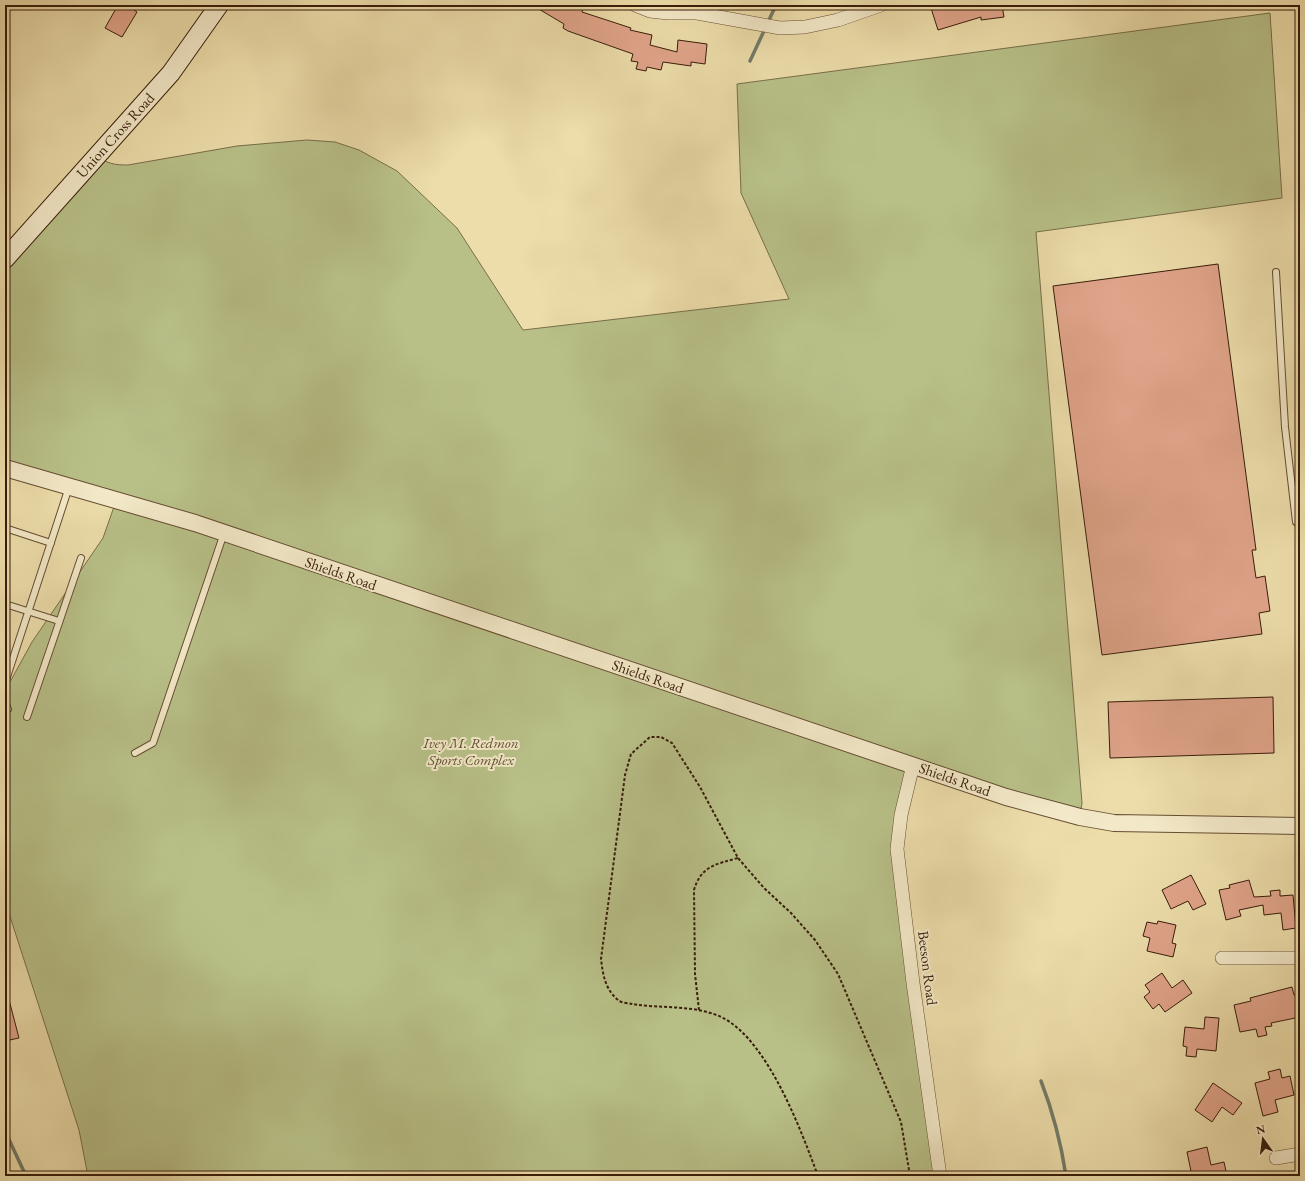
<svg xmlns="http://www.w3.org/2000/svg" width="1305" height="1181" font-family="'EB Garamond',serif">
	<rect width="100%" height="100%" fill="#ecddaa"/>
	<filter id="stains"><feTurbulence type="fractalNoise" baseFrequency=".005" numOctaves="4"/><feColorMatrix values="0 0 0 0 .2 0 0 0 0 .09 0 0 0 0 .02 0 0 0 .5 -.17"/></filter>
	<radialGradient id="worn" r=".72"><stop offset=".6" stop-color="#630" stop-opacity="0"/><stop offset="1" stop-color="#630" stop-opacity=".3"/></radialGradient>
	<path fill="#b8c088" stroke="#786e49" d="M1270,13L1282,198L1036,232L1082,803L1080,817L913,765L897,849L940,1176H88L79,1130L5,901V691L32,642L103,538L116,501L5,468V259L97,156C108,164 115,165 128,165L237,146L307,140L335,142L359,150L397,171L457,228L523,330L789,299L741,193L737,84Z"/>
	<g fill="none" stroke-linecap="round" stroke-linejoin="round">
		<g stroke="#737c69" stroke-width="3.5">
			<path d="M750,61L776,5"/>
			<path d="M1041,1081C1053,1112 1061,1143 1066,1176"/>
			<path d="M5,1131L26,1176"/>
		</g>
	</g>
	<g fill="#e0a48a" stroke="#391d0a">
		<path d="M118,5H137L134,10L137,12L122,37L105,28Z"/>
		<path d="M532,5H584L582,12L631,28L630,30L652,35L650,45L677,52L678,40L707,44L705,64L691,62V66L663,62L661,70L647,67L646,71L636,69L638,62L631,61L633,54L568,31L563,28L564,24Z"/>
		<path d="M930,5H1002L1004,17L981,20V17L938,30Z"/>
		<path d="M1218,264L1256,550H1252L1256,578L1265,576L1270,611L1259,613L1262,634L1102,655L1053,286Z"/>
		<path d="M1273,697L1274,753L1110,758L1108,702Z"/>
		<path d="M1191,875L1206,904L1193,910L1188,901L1171,909L1162,890Z"/>
		<path d="M1249,880L1254,897L1271,896L1270,891L1280,890V896L1293,895L1296,928L1283,930L1281,913L1264,915L1263,905L1239,910L1241,916L1226,920L1219,890L1230,888L1229,885Z"/>
		<path d="M1158,921L1176,925L1172,943L1176,944L1173,957L1147,951L1150,938L1143,936L1147,922L1157,924Z"/>
		<path d="M1162,973L1172,988L1183,980L1192,993L1165,1012L1159,1004L1153,1009L1144,997L1150,992L1145,985Z"/>
		<path d="M1292,987L1294,995L1300,994V1017L1271,1023L1272,1026L1265,1027L1267,1035L1258,1037L1256,1029L1240,1032L1234,1005L1251,1001L1250,998Z"/>
		<path d="M5,996H8L19,1038L5,1041Z"/>
		<path d="M1205,1017L1219,1018L1216,1051L1197,1049L1196,1057L1186,1056L1187,1047L1183,1046L1185,1027L1204,1029Z"/>
		<path d="M1280,1069L1282,1078L1290,1076L1294,1095L1275,1100L1278,1112L1263,1116L1255,1083L1270,1079L1268,1072Z"/>
		<path d="M1213,1083L1242,1103L1233,1115L1222,1107L1212,1122L1195,1110Z"/>
		<path d="M1207,1147L1211,1165L1224,1162L1227,1176H1192L1187,1152Z"/>
	</g>
	<g fill="none" stroke-linecap="round" stroke-linejoin="round">
		<defs>
			<g id="service">
				<path d="M1276,272L1285,427L1296,522"/>
				<path d="M5,528L51,543"/>
				<path d="M5,604L59,621"/>
				<path d="M5,683L69,487"/>
				<path d="M5,702L8,709"/>
				<path d="M27,717L81,558"/>
				<path d="M135,753L153,743L224,533"/>
			</g>
			<g id="minor">
				<path d="M635,5L650,11L668,13H697L780,28L805,27L838,20L881,5"/>
				<path d="M913,765L901,815L897,849L913,983L940,1176"/>
				<path d="M1222,958H1300"/>
				<path d="M1276,1158L1300,1154"/>
			</g>
			<path id="tertiary" d="M5,468L195,523L1006,797L1080,817L1114,823L1300,826"/>
			<path id="secondary" d="M5,259L171,73L219,5"/>
		</defs>
		<use href="#service" stroke="#664d32" stroke-width="8"/>
		<use href="#minor" stroke="#664d32" stroke-width="14"/>
		<use href="#tertiary" stroke="#664d32" stroke-width="18"/>
		<use href="#secondary" stroke="#391d0a" stroke-width="20"/>
		<g stroke="#391d0a" stroke-width="2" stroke-dasharray="3 2" stroke-linecap="butt">
			<path d="M699,1010L695,974L694,890C701,866 716,864 738,858"/>
			<path d="M818,1176C801,1130 769,1044 725,1019C698,1004 661,1009 632,1004C628,1003 621,1003 618,1000C605,989 603,975 601,959L625,775L631,754L650,737H661L672,743L700,787L738,858L764,888L791,913L815,940L838,974L901,1122L910,1176"/>
		</g>
		<use href="#service" stroke="#f3e9c8" stroke-width="6"/>
		<use href="#minor" stroke="#f3e9c8" stroke-width="13"/>
		<use href="#tertiary" stroke="#f3e9c8" stroke-width="16"/>
		<use href="#secondary" stroke="#f3e9c8" stroke-width="18"/>
	</g>
	<g text-anchor="middle" dominant-baseline="central" stroke-width="4" stroke-linejoin="round" paint-order="stroke">
		<g font-size="15" fill="#391d0a" stroke="#f3e9c8">
			<text transform="translate(115 135) rotate(-48)">Union Cross Road</text>
			<text transform="translate(341 573) rotate(19)">Shields Road</text>
			<text transform="translate(648 676) rotate(19)">Shields Road</text>
			<text transform="translate(955 779) rotate(19)">Shields Road</text>
			<text transform="translate(928 968) rotate(83)">Beeson Road</text>
		</g>
		<g font-size="15" font-style="italic" fill="#5f4e30" stroke="#f3e9c8">
			<text x="471" y="742">Ivey M. Redmon<tspan x="471" dy="17">Sports Complex</tspan></text>
		</g>
	</g>
	<rect width="1305" height="1181" fill="none" stroke="#ecddaa" stroke-width="20"/>
	<rect x="6" y="6" width="1293" height="1169" fill="none" stroke="#391d0a" stroke-width="2"/>
	<rect x="10" y="10" width="1285" height="1161" fill="none" stroke="#391d0a"/>
	<g transform="translate(1263 1139) rotate(346)" stroke="#f3e9c8" stroke-width="3" paint-order="stroke">
	<path d="M0-3L7 15L0 10L-7 15Z" fill="#391d0a"/>
	<text y="-6" font-size="11" font-weight="bold" text-anchor="middle" fill="#391d0a">N</text>
	</g>
	<rect width="100%" height="100%" filter="url(#stains)"/>
	<rect width="100%" height="100%" fill="url(#worn)"/>
</svg>
